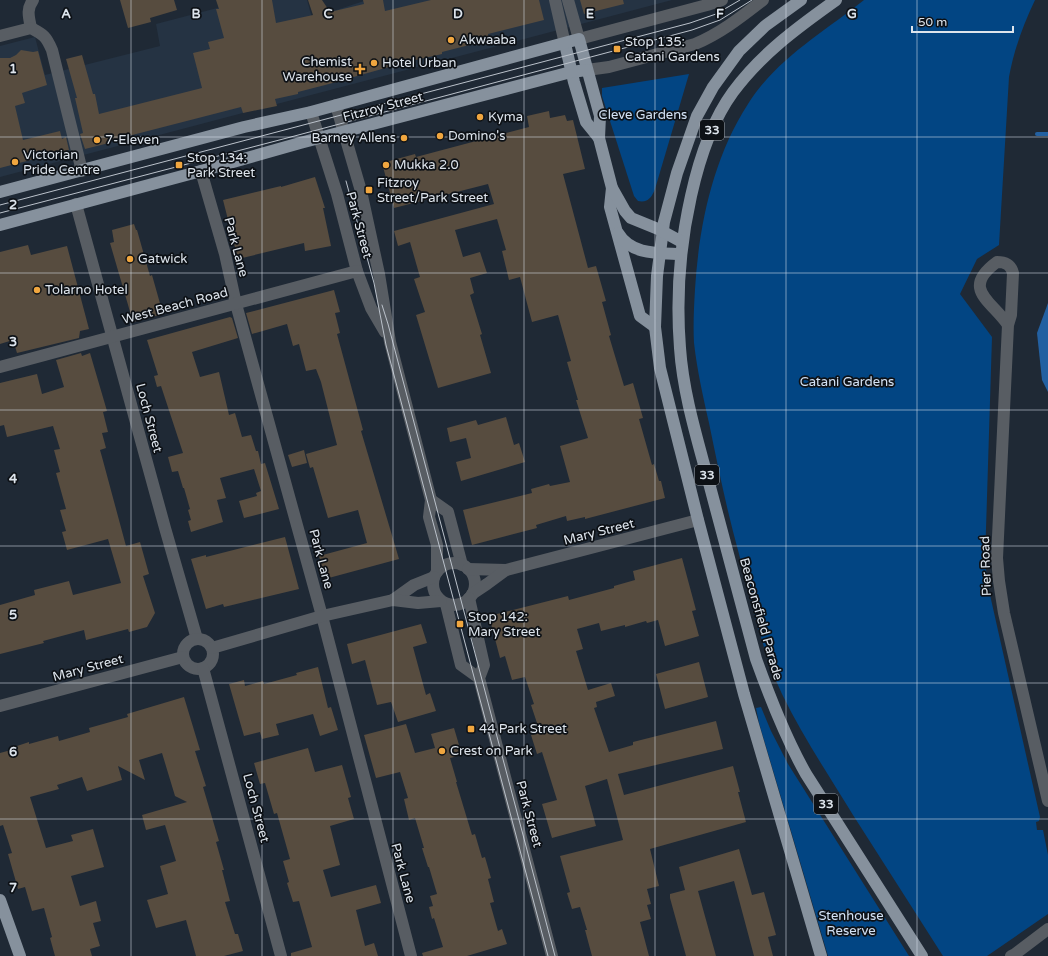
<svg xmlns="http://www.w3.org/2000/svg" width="1048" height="956" font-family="'Varela Round',sans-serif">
	<rect width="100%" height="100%" fill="#1f2935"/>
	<path fill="#253343" d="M248,0H307L312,18L364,1L363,0H672L0,177V46L35,37L45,75L160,46L156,24Z"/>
	<g fill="#024583">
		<path d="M864,0H1035C1023,25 1014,50 1009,77L999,245L977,259L960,294L992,337L985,561L988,586L1040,817L1039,821L1036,822L1037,830H1043L1048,855V914L987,956H943C913,909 883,862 853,815C828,774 803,737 782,694C761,650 752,601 739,554C727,511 718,467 709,423C703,396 697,370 694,343C693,325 694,307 695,289C699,225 713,158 748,104C776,59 824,32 864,0Z"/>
		<path d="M689,74L655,189C652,197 648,203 638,201L634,196L602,96V88Z"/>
		<path d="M761,707L771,731L788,764L909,956H828L759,723L756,708Z"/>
	</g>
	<path fill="#2360a1" d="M1048,303V392L1042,380L1037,333Z"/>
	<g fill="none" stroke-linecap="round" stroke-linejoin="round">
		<path stroke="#2360a1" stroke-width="4" d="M1037,134H1048"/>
	</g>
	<g fill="#574c3f">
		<path d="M120,0H174L177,10L150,18L151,22L128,28Z"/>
		<path d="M216,0H272L276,23L313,15L308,0H322L330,12L364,4L363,0H383L385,11L431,0H539L544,20L488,34L489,40L442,52V54L403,63L329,84L298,92V94L275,99L277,106L243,113L241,107L109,141V143L85,149L80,134L83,133L75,98H77L66,59L82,55L93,94H95L99,114L202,88L193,53L210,49L208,42L224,38L216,9H219Z"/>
		<path d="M580,0H623L624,4L584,14Z"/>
		<path d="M21,50L33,52L38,51L47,85L22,93L25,103L15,106L23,140L60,131L62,139L66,137L69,150L0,168V58H10L16,55Z"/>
		<path d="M549,111L550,118L565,115L567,121L573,120L585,169L563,174L588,268L596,266L606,301L602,302L611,335L609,336L624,386L633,383L643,418L639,419L652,465L654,464L659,481H661L665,498L585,519V517L567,521L566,516L536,525L537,528L472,545L463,510L532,493L531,489L549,484L550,486L570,482L560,446L588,438L576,400H578L567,362L571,361L558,315L532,322L520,277L509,280L502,251L506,250L497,219L455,230L463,257L480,252L487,273L470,278L474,293L470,295L482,334L480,335L491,373L438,388L416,315L425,312L414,279L420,277L410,242L398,246L394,231L494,204L488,184L394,208L382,163L415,154L416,157L529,127L527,116Z"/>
		<path d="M315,177L325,208H323L331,246L305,251L304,243L238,259L223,200L281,186V187Z"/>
		<path d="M134,224L136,230H137L150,276L152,275L163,314L133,322L110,243L114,242L112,230Z"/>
		<path d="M28,245L31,255L67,246L89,329L80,331L79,338L17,353L13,340L0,344V252Z"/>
		<path d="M334,290L340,312L335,313L340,333L337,334L363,430L361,431L399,559L325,579L319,556L367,543L358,510L328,518L313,467L310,468L306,454L337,445L321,382L316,369L306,371L299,344L293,346L287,324L252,334L246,313Z"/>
		<path d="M230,317L232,318L238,338L192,352L200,377L219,372L229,415L235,413L242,437L251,435L256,451H258L261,464L265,463L279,509L244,518L239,501L257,496L256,493L261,491L254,469L220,478L226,498L217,500L223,522L191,532L188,521L191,520L188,510L190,509L184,488H183L178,471L172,472L168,457L183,453L161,386L157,387L154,376L158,375L147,340Z"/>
		<path d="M81,353L82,356L90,353L107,411L103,412L108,432L102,433L106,448L100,450L102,457L126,546L140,542L149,574L143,576L155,613L147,627L129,632L128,629L86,640L84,630L43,641L44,643L0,654V605L35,595L34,590L69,581L73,595L121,583L108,539L67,550L62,532L66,531L60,510L66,509L56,473L60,472L54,450L60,449L53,426L7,437L4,425L0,426V383L37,374L42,394L64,387L56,360Z"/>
		<path d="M506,417L514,445L519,443L525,462L461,481L456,462L471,458L466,438L450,442L447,428L476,420L478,425Z"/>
		<path d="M304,450L307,463L292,467L288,455Z"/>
		<path d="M285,537L299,589L224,607L223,604L206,609L191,559L206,555V557Z"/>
		<path d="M682,558L696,610L692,611L699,636L665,646L658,620L647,623L646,621L625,627V625L601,631L599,623L577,629L583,649L576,651L588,690L611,683L615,696L596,702L597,707L594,708L609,752L633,745V742L716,721L723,749L618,774L624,795L733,766L740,792H738L746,822L650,849L659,886L647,889L651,904L647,905L651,919L640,922L649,956H592L585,930H587L580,907L572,909L567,893L570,892L560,856L623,840L607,779L585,786L596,826L552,838L542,804L557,800L542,752L537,754L531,735L540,732L531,705L534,704L525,677L512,680L505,656L500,658L489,616L568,596L569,600L614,588V586L635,580L633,571Z"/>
		<path d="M421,624L427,643L413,647L426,695L430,693L436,711L398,722L391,702L377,705L365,660L352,664L347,644Z"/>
		<path d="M699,662L708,697L665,709L656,674Z"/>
		<path d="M318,667L328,708L331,707L338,730L320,736L313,714L276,724L279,735L262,739L260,732L244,736L229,684L244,680L245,686L263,681L264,684L297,675L296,673Z"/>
		<path d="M184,697L200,750L195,751L206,786L203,787L219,841L216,842L224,870H222L230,901L225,902L235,934H238L243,951L224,956H196L186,920L156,928L147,900L168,894L160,866L176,861L165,825L146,830L142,815L187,802L175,796L162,753L139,760L145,780L118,766L122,780L87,791L82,777L57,785L59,789L30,797L46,848L73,841L71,835L93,829L104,867L71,876L80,906L96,901L101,921L93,923L100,946L90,949L92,956H55L50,938L52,937L44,908L32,911L25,887L18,889L8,854L12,853L3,825L0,826V753L11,750V748L29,742V744L58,736L59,741L90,732L89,728L128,717L127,714Z"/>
		<path d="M406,724L415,753L435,748L431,734L454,728L462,755L450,758L457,782H456L472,835L475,834L482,858L485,857L491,878L488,879L494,902L490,903L498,931L502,929L507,944L467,956H423L422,953L443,947L434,918L432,919L429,907L433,906L430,896L437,894L429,867H428L422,848H424L415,818L409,820L404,799L408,798L400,772L376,778L364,735Z"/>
		<path d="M308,748L315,772L342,765L351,797L348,798L354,819L330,826L340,865L323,870L331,897L376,885L381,903L356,910L365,946L374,943L378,956H291V953L312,947L299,901L293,902L287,883L289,882L283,861L290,859L277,813L274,814L265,783L260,784L254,763Z"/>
		<path d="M739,849L752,895L764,892L776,935L768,937L773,956H754L734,881L698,891L716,956H686L670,898V894L685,890L679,867Z"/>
	</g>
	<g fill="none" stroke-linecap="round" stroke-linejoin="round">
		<g stroke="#585d63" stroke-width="12">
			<path d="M555,0L565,44"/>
			<path d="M568,0L579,39L707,5L722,0"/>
			<path d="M31,28C29,17 26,10 33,0"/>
			<path d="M0,36L31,28C44,35 46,36 52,50L82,171"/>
			<path d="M587,70L609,67L695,44C721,33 741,17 763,0"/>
			<path d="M336,105L361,191L379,274L390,342L431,500L429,517L437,545V572"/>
			<path d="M311,112L337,194L357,271L371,308L385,332"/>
			<path d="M201,171L225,254L236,304L322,616L411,956"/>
			<path d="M76,204L165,528L197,639"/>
			<path d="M1008,325C992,301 960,289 997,262C1006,262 1011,265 1013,273L1011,315L1008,325L997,558L999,581L1004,613L1048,801"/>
			<path d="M0,367L357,271"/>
			<path d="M431,500L448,512L462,565"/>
			<circle cx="454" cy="584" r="21"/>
			<path d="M468,569L506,570L698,520"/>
			<path d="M472,594L487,584L506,570"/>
			<path d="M469,598L484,665L479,678L552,956"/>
			<path d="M393,600L414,585L434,577"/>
			<path d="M446,604L461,665L479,678"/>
			<circle cx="198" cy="654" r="15"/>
			<path d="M212,648L322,616L393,600L418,603L441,601"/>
			<path d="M203,668L281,956"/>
			<path d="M0,706L183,657"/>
			<path d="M1011,956L1015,954L1048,929"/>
		</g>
		<g stroke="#86919d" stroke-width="12">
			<path d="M801,0L765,26L739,51L713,87L697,116L677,173L664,222L657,276L655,327L660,368L698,520L744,694L821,956"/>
			<path d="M836,0C798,27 761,54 733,92C711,122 699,160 691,196C680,245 676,297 680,348C683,393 697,438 709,483C724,541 740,600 756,659C770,698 785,737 806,774L922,956"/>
			<path d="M565,44L574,82L586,122L599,138"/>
			<path d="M612,188L610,207L640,316L655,327"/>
			<path d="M0,192L244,127L311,112L579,39L600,116L599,138L612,188L625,211L631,218L658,229L682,242"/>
			<path d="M0,225L201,171L300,143L571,72L587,70"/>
			<path d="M618,233C631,255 658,253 680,254"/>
			<path d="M0,900L20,956"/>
		</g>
		<g stroke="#bbc2cb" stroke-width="1">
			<path d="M346,181L374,283L386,345L548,956"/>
			<path d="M0,205L690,23L716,14L740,0"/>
			<path d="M0,213L287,138L692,30L720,20L752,0"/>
			<path d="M382,305L388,324L555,956"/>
		</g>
	</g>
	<path fill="none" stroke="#dde4ec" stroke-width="1" stroke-opacity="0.55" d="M131,0V956M262,0V956M393,0V956M524,0V956M655,0V956M786,0V956M917,0V956M0,137H1048M0,273H1048M0,410H1048M0,546H1048M0,683H1048M0,819H1048"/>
	<g fill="#f0a63f" stroke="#0d1116" stroke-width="1.5">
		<circle cx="451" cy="40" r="4"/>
		<rect x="613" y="45" width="8" height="8" rx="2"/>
		<circle cx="374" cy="63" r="4"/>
		<path d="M358 63h4v4h4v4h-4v4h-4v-4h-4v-4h4z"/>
		<circle cx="480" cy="117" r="4"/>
		<circle cx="440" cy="136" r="4"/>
		<circle cx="404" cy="138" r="4"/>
		<circle cx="97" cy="140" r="4"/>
		<circle cx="15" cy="162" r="4"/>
		<rect x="175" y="161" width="8" height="8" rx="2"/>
		<circle cx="386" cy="165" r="4"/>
		<rect x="365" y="186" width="8" height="8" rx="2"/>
		<circle cx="130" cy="259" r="4"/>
		<circle cx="37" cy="290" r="4"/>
		<rect x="456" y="620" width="8" height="8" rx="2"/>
		<rect x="467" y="725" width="8" height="8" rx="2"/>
		<circle cx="442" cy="751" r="4"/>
	</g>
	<g text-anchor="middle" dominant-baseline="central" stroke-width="3.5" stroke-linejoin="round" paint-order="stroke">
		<g fill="#0d1116" stroke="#9fa5ac" stroke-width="1">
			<rect x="700" y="120" width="24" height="20" rx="3"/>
			<rect x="695" y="465" width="24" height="20" rx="3"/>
			<rect x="814" y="794" width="24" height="20" rx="3"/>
		</g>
		<g font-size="12" font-weight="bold" fill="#dde4ec">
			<text x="712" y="130">33</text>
			<text x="707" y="475">33</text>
			<text x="826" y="804">33</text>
		</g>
		<g font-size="13" fill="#dde4ec" stroke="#0d1116" text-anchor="start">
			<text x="459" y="40">Akwaaba</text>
			<text x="625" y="42">Stop 135:<tspan x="625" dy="15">Catani Gardens</tspan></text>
			<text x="352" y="62" text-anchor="end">Chemist<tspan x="352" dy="15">Warehouse</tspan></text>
			<text x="382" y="63">Hotel Urban</text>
			<text x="488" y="117">Kyma</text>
			<text x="448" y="136">Domino's</text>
			<text x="396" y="138" text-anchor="end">Barney Allens</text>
			<text x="105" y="140">7-Eleven</text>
			<text x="23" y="155">Victorian<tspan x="23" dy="15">Pride Centre</tspan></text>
			<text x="187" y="158">Stop 134:<tspan x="187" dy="15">Park Street</tspan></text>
			<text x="394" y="165">Mukka 2.0</text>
			<text x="377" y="183">Fitzroy<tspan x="377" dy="15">Street/Park Street</tspan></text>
			<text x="138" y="259">Gatwick</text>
			<text x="45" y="290">Tolarno Hotel</text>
			<text x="468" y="617">Stop 142:<tspan x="468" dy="15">Mary Street</tspan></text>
			<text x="479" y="729">44 Park Street</text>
			<text x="450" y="751">Crest on Park</text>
		</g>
		<g font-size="13" fill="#dde4ec" stroke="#0d1116">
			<text transform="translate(383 107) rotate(-15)">Fitzroy Street</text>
			<text transform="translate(359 225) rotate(75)">Park Street</text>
			<text transform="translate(236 247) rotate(75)">Park Lane</text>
			<text transform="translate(175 306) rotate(-15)">West Beach Road</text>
			<text transform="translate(149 418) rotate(75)">Loch Street</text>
			<text transform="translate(599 532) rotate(-14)">Mary Street</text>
			<text transform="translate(321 559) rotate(75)">Park Lane</text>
			<text transform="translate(986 566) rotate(-92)">Pier Road</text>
			<text transform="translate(761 619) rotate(74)">Beaconsfield Parade</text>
			<text transform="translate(88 668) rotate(-15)">Mary Street</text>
			<text transform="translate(256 808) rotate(75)">Loch Street</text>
			<text transform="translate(529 814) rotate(75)">Park Street</text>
			<text transform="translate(403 873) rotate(75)">Park Lane</text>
		</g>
		<g font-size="13" fill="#d3e2f5" stroke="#0d1116">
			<text x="643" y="115">Cleve Gardens</text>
			<text x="847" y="382">Catani Gardens</text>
			<text x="851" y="916">Stenhouse<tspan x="851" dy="15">Reserve</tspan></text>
		</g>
	</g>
	<g font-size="13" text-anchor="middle" font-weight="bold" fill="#dde4ec" stroke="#0d1116" stroke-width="3.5" stroke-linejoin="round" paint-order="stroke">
		<text x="66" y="18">A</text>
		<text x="196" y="18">B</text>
		<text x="328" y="18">C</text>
		<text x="458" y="18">D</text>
		<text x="590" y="18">E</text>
		<text x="720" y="18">F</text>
		<text x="852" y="18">G</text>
		<text x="13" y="73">1</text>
		<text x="13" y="209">2</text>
		<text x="13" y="346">3</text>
		<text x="13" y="483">4</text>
		<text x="13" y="619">5</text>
		<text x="13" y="756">6</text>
		<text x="13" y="892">7</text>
	</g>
	<path d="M912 26v6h101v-6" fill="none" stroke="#dde4ec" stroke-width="2"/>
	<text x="918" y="26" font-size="12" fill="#dde4ec" stroke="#0d1116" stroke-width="3" paint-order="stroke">50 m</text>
</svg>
